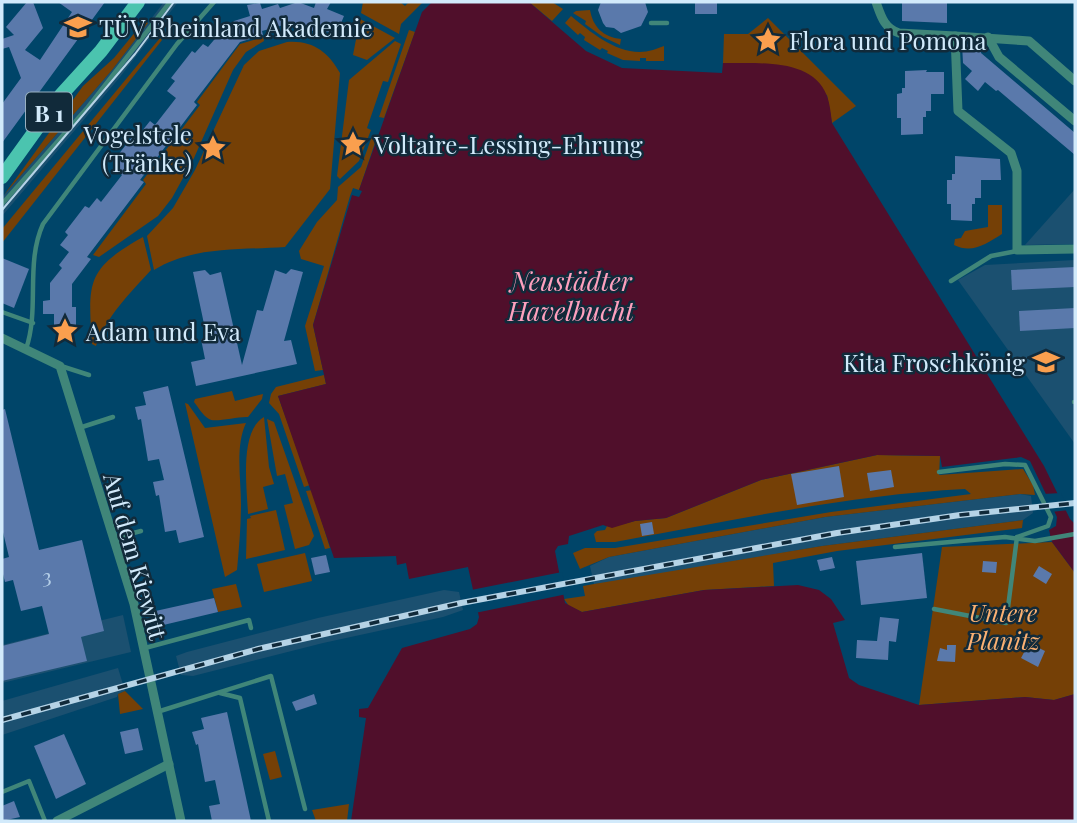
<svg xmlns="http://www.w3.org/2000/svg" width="1077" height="823" font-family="'Playfair Display',serif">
	<rect width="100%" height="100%" fill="#004569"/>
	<g fill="#1b5070">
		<path d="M164,2H178L120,77L2,216V198L4,195L112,70Z"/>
		<path d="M1075,189V244L1025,245Z"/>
		<path d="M1075,260V444L958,280L985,265Z"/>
		<path d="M1020,494L1031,496L1033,513L1023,520L822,546L614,582L594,584L590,566L609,557L825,517Z"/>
		<path d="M444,590L459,592L463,610L443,617L323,643L193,676L181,675L176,656L187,652L318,618Z"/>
		<path d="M123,615L131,652L2,683V645Z"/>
		<path d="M118,668L125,691L118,694L117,697L2,735V701Z"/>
	</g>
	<g fill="#754006">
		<path d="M363,2H400L405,6L409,2H423L401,24L399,34L361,13Z"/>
		<path d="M529,2H552L563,9L552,21Z"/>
		<path d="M590,10C593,27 603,37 621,39L620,45L603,37L585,24L586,21L573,13L576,11Z"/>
		<path d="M571,16C593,34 622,59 653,50C657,49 660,47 664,46V61H646V58H640V61L623,60L607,53L608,51L602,48L600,50L584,40L585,37L580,33L578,35L565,23Z"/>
		<path d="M768,18L856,106L832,123L827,95L723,63L724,34H748Z"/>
		<path d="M360,19L395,38L367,60L353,55Z"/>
		<path d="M145,20L148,23L112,70L4,195L83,86L114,58Z"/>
		<path d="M409,30L415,32L384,118L379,117Z"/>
		<path d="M263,37L264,41L246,52L233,70L194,158L172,198L158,216L99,257L93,255L146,184L143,180L200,105L197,102L240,44Z"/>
		<path d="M160,38L162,40L2,243V229Z"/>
		<path d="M395,41L401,44L388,82L383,81L367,128L371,130L359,161L340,179L337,176L349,80Z"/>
		<path d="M287,42C313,40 328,52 340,73L330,189L285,247C243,250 192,246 154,270L147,236L173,208L195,170L244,65L259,51Z"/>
		<path d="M372,136L377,137L359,190L353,188L350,196L313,325L323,370L315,371L305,326L324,266L301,259L299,251L317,222L337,200L338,187L361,167Z"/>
		<path d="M988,205H1002V234C986,244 972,254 954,245L955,239L961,238L965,231L988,227Z"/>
		<path d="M143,237L151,270C131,292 105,318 96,346L92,344C88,282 86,269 143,237Z"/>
		<path d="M324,375L326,384L278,396L310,485L304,487L279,414L269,403L271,394L276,387Z"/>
		<path d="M232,391L235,401L263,394L262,399L248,417C239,416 214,423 209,419C203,416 198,407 194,402L195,399Z"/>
		<path d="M185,403L188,404L205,428L246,423C235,446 241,479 241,504C241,526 239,548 237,570L225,577Z"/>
		<path d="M264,417L269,467L274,484L263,487L268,509L248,514C247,488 239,431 264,417Z"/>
		<path d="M267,419L274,422L314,536L309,545L295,549L284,505L293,503L285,474L277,476Z"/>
		<path d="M877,455L940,456L939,475L1023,469L1033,485L1035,495L1020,494L825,517L609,557L580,569L573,553L585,548H615L831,512L971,494L965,489C847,495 731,521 615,542H596L594,534L597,531L605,530L607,526L612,527L635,521L666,518L761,480Z"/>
		<path d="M312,490L330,548L325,549L306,491Z"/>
		<path d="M276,510L285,550L246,559L247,519L251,518L250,516Z"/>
		<path d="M1023,520L1022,528L837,551L773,563L774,586L704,590L582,612L569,606L564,599L585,596L583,586L594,584L822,546Z"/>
		<path d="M1052,542L1075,573V694L1054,700L1025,697L919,705L942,547Z"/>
		<path d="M305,553L312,581L264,592L257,564Z"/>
		<path d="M236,584L242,607L218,612L212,589Z"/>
		<path d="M125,691L143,709L120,714L118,694Z"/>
		<path d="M275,751L282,777L270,780L263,754Z"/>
		<path d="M349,804L347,821H316L312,810Z"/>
	</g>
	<path fill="#500f2b" d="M432,2H529L586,51L622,68L722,73L723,63C757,64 812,57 827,96C830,104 831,115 832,123L1044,466L1070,519L1075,524V573L1052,542L1049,530L1056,526L1057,517L1030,461L1021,457L942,467L940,456L877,455L761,480L666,518L635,521L612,528L603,525L569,536L568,544L558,546L555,551L565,603L582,612L704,590L798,585L819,590L831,599L845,620L833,623L849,678L859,685L919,705L1025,697L1054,700L1075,694V821H351L366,718L359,717V709L368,708L402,648L470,629L477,624L479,617L468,567L409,579L406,563L397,565L396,556L334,558L278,396L326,384L313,325L352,195L359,197L362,191L359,190L422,12Z"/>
	<g fill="#004569">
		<path d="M1061,493L1069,510L1051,512L1043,494Z"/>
		<path d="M562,572L567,594L475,613L471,590Z"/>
	</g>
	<g fill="#5a79ab">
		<path d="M27,2H33L43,28L25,50L40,60L72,12L58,2H105L2,143V104L21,78L9,47L2,49V39L14,35L6,27Z"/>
		<path d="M298,2L314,8L316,2H331L327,9L344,16L336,35L314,27L313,31L291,23L262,31L263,35L240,42L194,102L197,105L140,180L144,182L87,257L91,259L72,284V307H76V331L54,330V314H43V301L50,300V283L62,268L59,265L69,252L60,245L68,235L65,232L85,206L89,208L97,198L101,202L122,175L114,168L122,158L118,155L139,128L142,131L150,121L155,125L176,98L167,91L175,81L171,78L192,51L195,53L203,44L208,47L219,34L222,36L234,21L250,16L247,5L260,3L262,9L278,4L280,8Z"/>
		<path d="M601,2H645L648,12L641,26L621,33L614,28L606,27L603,23L598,10Z"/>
		<rect x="695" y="2" width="22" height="12"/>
		<path d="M902,2H947V23L902,21Z"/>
		<path d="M962,44L981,45V53L1075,133V155L998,90L996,91L985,82L978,91L965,79L972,71L963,63Z"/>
		<path d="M927,70L926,72H944V94H931V111H926V117H923V134L901,135V118H897V94L902,93V88H905V71Z"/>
		<path d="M955,156L1000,159L1001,180H981V198H975V204H972V221L951,220V204H947V180H952V174H955Z"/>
		<path d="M2,258L29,269L14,308L2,303Z"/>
		<path d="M1075,267V287L1012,290L1011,270Z"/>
		<path d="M291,269L303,272L284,341L291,340L297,364L196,386L191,362L205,359L201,339L207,338L193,272L205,270L210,275L221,272L242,365L257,310L263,311L275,270L286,274Z"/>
		<path d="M1075,308V328L1020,331L1019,311Z"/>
		<path d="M168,386L204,537L179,543L176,530L165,532L159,495L156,496L153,482L164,480L159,459L148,461L141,419L138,420L135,407L146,405L143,392Z"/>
		<path d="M5,409L39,550L82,540L104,631L81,637L87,661L2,681V646L49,634L42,606L21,611L13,580L5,582L2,570V559L9,557L2,528V410Z"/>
		<path d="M839,466L844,497L797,505L791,474Z"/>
		<path d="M891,470L894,487L870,491L867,473Z"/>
		<path d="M652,522L654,534L642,536L640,524Z"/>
		<path d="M922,553L927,598L861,605L856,561Z"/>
		<path d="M326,555L330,572L315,575L311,558Z"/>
		<path d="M832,557L835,568L820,571L817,560Z"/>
		<path d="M983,561L997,562L996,573L982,572Z"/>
		<path d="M1039,566L1052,574L1046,584L1033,576Z"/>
		<path d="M214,598L218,612L155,627L151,612Z"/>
		<path d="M880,617L899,619L896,642L889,641L888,660L856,658L857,640L877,641Z"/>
		<path d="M1029,643L1045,651L1038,667L1021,658Z"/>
		<path d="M947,645H956L955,662L937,661L940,648L947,650Z"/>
		<path d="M314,694L317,704L296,711L292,702Z"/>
		<path d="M227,712L243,784L251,821H212L209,806L220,804L215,780L205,782L198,744L196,745L192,732L204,729L201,718Z"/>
		<path d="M138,728L143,750L125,754L120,732Z"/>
		<path d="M64,734L86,784L56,799L34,746Z"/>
		<path d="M14,801L20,817L2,821V806Z"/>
	</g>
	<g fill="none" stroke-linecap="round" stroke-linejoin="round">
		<g stroke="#408679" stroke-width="4.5">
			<path d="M651,23H667"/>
			<path d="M2,204L88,107L170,2"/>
			<path d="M951,281L991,256L1017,251"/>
			<path d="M2,312L33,323"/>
			<path d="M26,349C40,308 25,264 43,224L177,44L214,2"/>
			<path d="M61,366L89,375"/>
			<path d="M1074,402H1075"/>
			<path d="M79,428L113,417"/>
			<path d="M939,472L1005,464L1025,465L1051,517L1048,526L1017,537"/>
			<path d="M115,538L141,531"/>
			<path d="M895,547L1005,537L1035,541L1075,534"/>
			<path d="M934,609L1006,623L1017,537"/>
			<path d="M145,648L249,620L251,628"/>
			<path d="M220,693L240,698L269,821"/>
			<path d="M157,712L271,676L305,809"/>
			<path d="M2,792L29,781L45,821"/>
		</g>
		<g stroke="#408679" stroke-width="9">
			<path d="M876,2C881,16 884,28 899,33L955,36L958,111L1011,153L1017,171V250L1075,249"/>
			<path d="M955,36L1029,41L1075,81"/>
			<path d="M988,37L999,57L1075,121"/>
			<path d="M2,338L60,366L134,604L181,821"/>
			<path d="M57,821L169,764"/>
		</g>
		<path stroke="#4bc4af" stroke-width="14" d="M2,177L61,95L101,51L138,2"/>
		<path stroke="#b5d3e6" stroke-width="2" d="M2,210L135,54L174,2"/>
		<defs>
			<path id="rail" d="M2,720L258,649L461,603L837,533L960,515L1075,503"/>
		</defs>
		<use href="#rail" stroke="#b5d3e6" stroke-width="6"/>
		<use href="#rail" stroke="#112a3a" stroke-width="3.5" stroke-dasharray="10" stroke-linecap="butt"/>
	</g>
	<defs>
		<symbol id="university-bare" viewBox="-9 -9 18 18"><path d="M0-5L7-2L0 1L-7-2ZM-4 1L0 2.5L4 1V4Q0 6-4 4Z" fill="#fa9f4e" stroke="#112a3a" stroke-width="2.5" paint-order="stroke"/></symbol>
		<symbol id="sight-bare" viewBox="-9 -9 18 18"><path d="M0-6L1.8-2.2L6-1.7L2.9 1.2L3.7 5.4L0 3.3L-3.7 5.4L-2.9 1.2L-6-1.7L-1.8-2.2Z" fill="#fa9f4e" stroke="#112a3a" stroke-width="2.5" paint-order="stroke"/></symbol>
		<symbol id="school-bare" viewBox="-9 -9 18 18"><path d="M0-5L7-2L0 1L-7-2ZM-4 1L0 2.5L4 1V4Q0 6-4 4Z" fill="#fa9f4e" stroke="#112a3a" stroke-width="2.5" paint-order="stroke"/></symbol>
	</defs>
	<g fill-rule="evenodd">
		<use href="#university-bare" x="59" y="8" width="38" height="38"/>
		<use href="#sight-bare" x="749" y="21" width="38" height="38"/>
		<use href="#sight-bare" x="334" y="125" width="38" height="38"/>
		<use href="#sight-bare" x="194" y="129" width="38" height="38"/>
		<use href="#sight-bare" x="46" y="312" width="38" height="38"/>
		<use href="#school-bare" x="1027" y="343" width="38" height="38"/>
	</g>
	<g text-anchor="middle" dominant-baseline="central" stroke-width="5" stroke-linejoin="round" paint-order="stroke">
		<g font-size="21" fill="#b4cee7">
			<text x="47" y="575">3</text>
		</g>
		<rect fill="#112a3a" stroke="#98b0c1" stroke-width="2" x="26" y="92.5" width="46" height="39" rx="5"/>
		<g font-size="23" font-weight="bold" fill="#d2eafb">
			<text x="49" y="112">B 1</text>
		</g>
		<g font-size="24" fill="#d2eafb" stroke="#112a3a" text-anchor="start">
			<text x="99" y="27">TÜV Rheinland Akademie</text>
			<text x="789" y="40">Flora und Pomona</text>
			<text x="192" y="134" text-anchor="end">Vogelstele<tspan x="192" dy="28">(Tränke)</tspan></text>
			<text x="374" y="144">Voltaire-Lessing-Ehrung</text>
			<text x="86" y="331">Adam und Eva</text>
			<text x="1025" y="362" text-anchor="end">Kita Froschkönig</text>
		</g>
		<g font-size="24" fill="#d2eafb" stroke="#112a3a">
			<text transform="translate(136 556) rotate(74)">Auf dem Kiewitt</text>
		</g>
		<g font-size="24" font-style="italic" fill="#fbb173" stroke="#112a3a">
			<text x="1003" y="612">Untere<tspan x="1003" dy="28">Planitz</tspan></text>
		</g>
		<g font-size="26" font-style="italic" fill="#fea0be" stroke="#112a3a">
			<text x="571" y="280">Neustädter<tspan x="571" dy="30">Havelbucht</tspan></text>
		</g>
	</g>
	<rect width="1077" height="823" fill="none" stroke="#d2eafb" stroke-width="7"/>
</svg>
